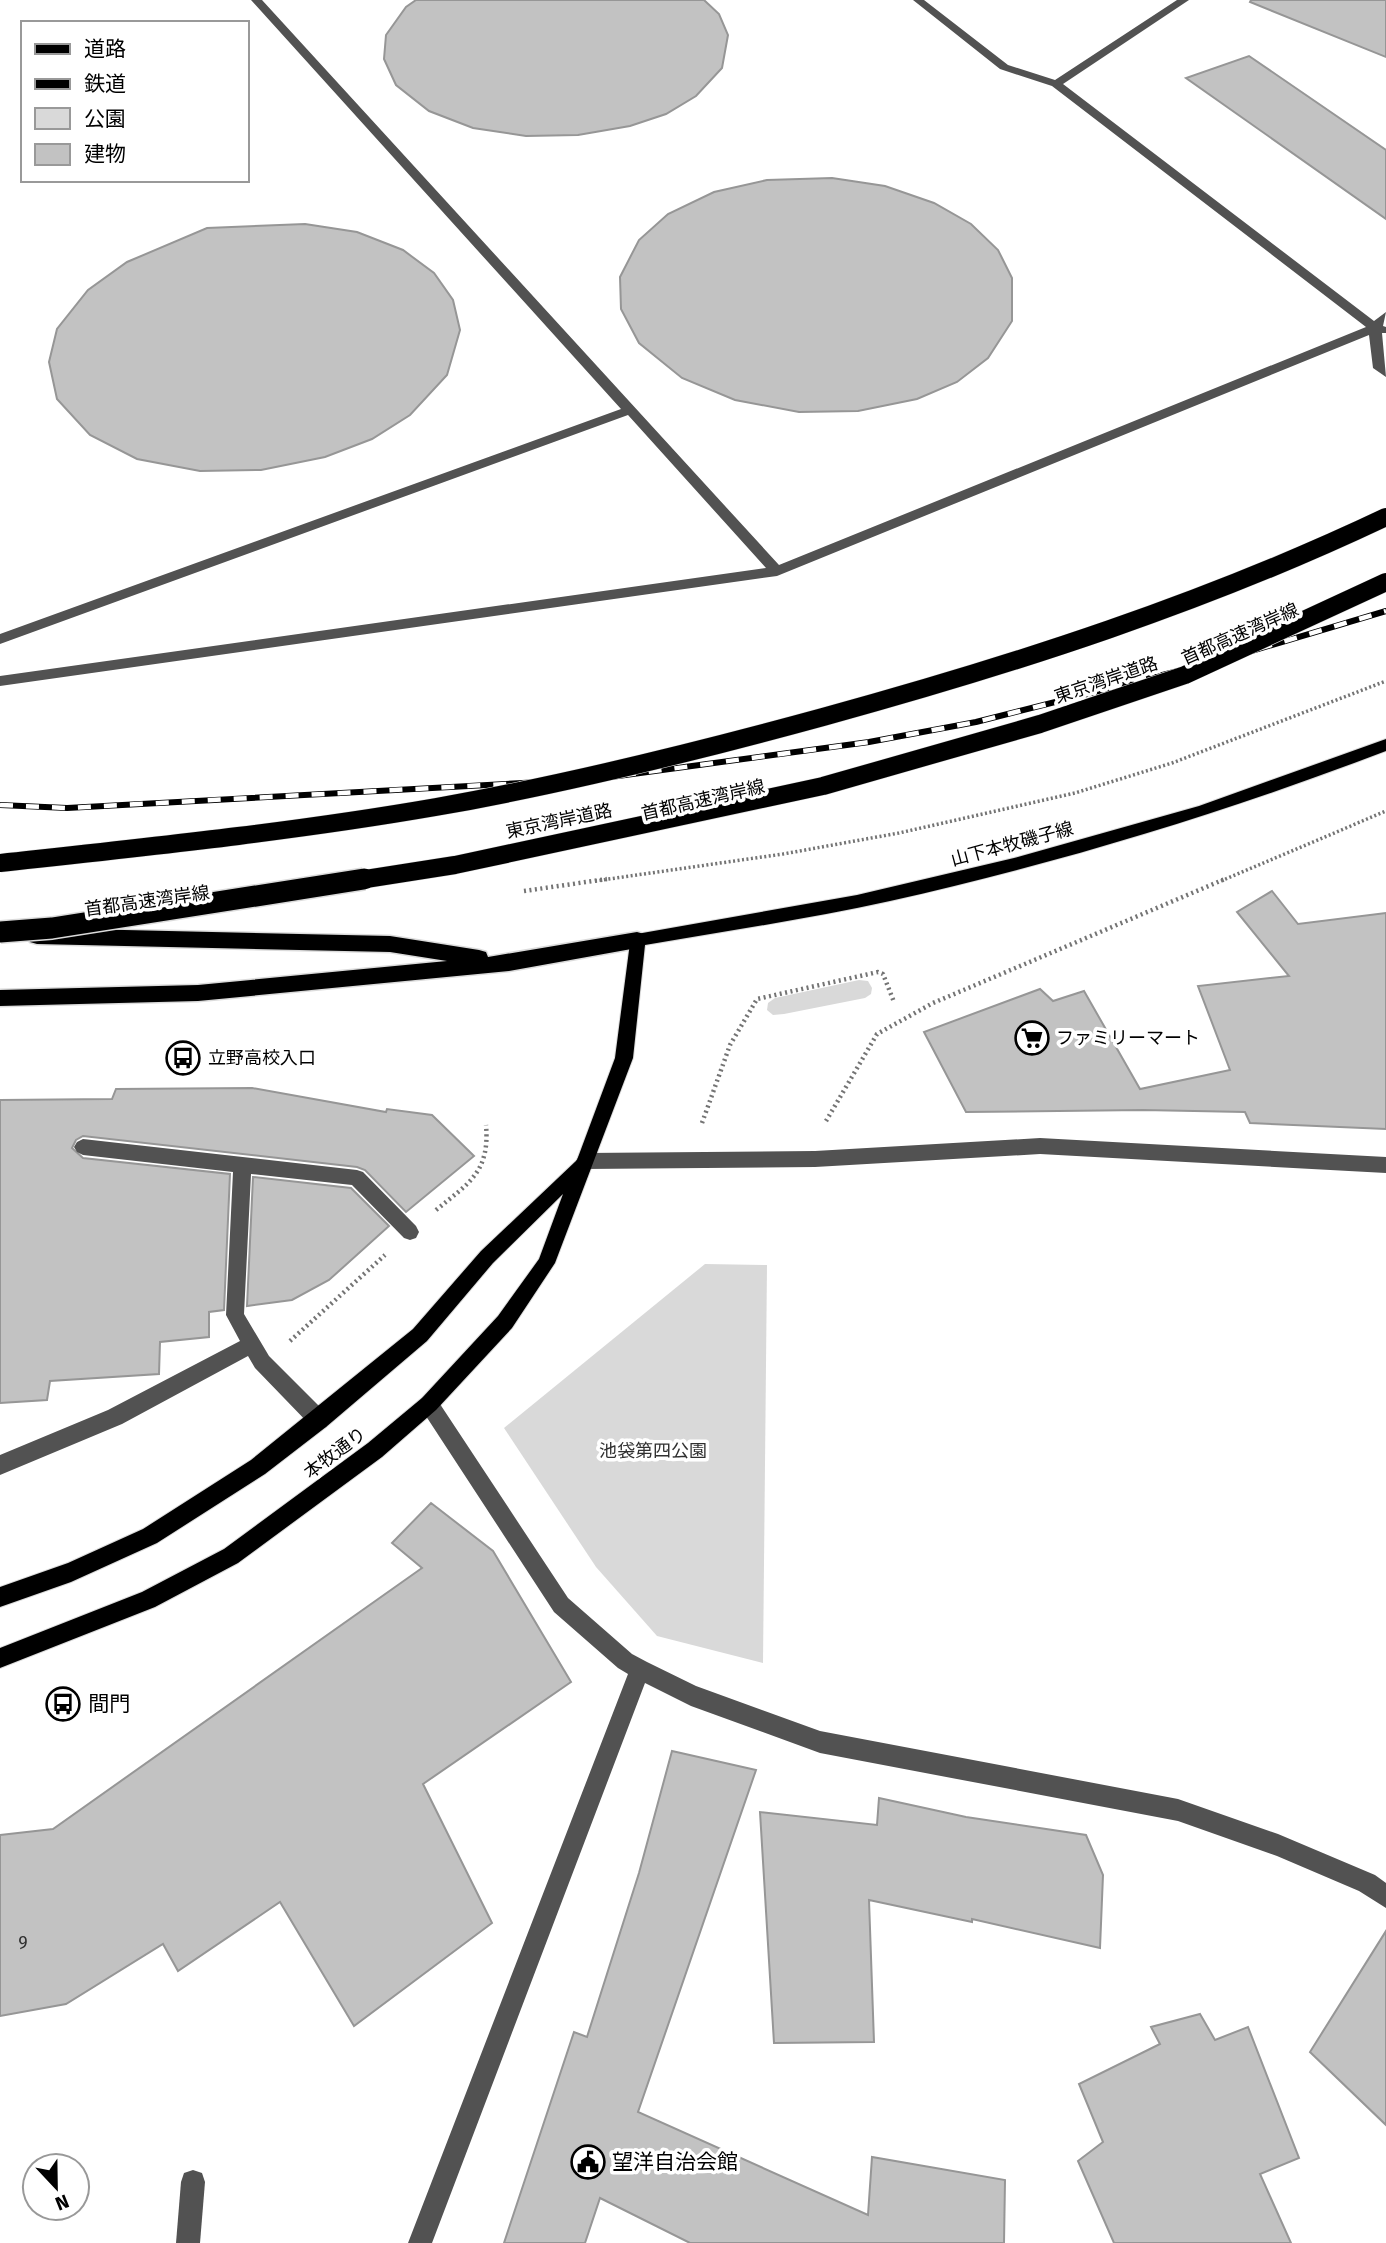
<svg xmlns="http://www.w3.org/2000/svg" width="1386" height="2243" font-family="'Fira Sans','Noto Sans JP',sans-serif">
	<rect width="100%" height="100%" fill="#fff"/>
	<g fill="#d9d9d9">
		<path d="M859,980L868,981L872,988L871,994L865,998L784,1014L773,1015L767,1010L768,1003L775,998Z"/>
		<path d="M705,1264L767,1265L763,1663L657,1636L596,1567L504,1428Z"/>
	</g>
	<g fill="#c2c2c2" stroke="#969696" stroke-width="2">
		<path d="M416,0H704L719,14L728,35L722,68L696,96L666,114L630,126L578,135L526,136L473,128L429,111L396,85L384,59L386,35L406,7Z"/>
		<path d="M1251,0H1386V57L1250,2Z"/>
		<path d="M1249,56L1386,150V219L1186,78Z"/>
		<path d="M832,178L885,186L934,203L971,224L998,250L1012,278V321L988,358L957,382L917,399L858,411L799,412L735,400L682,378L639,343L621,309L620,277L639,240L668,214L714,192L767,180Z"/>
		<path d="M305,224L357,232L403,250L434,273L453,300L460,330L447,375L410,415L372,439L325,457L261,470L200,471L137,459L90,435L57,399L49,362L57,329L88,290L127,262L207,228Z"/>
		<path d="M1272,891L1298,924L1386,913V1129L1250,1123L1245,1112L1143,1110L966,1112L924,1032L1040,989L1053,1001L1084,991L1140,1089L1230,1070L1198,986L1289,976L1237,912Z"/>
		<path d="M252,1088L386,1112L387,1109L432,1115L474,1156L406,1212L365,1170L357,1167L83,1136L76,1140L72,1148L83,1158L230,1174L224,1310L209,1312V1337L160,1342L159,1374L50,1381L47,1400L0,1403V1100L112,1099L116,1089Z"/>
		<path d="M253,1177L351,1188L389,1226L329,1280L292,1300L247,1306Z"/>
		<path d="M431,1503L493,1551L571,1682L423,1784L492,1923L354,2026L280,1902L178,1971L163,1944L66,2004L0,2016V1835L53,1829L422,1568L392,1543Z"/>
		<path d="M672,1751L756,1770L638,2112L868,2215L872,2157L1005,2180L1004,2243H690L600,2198L585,2243H504L574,2032L587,2037L639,1873Z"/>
		<path d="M879,1798L966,1817L1086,1835L1103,1875L1100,1948L972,1919V1922L869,1900L874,2042L774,2043L760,1812L877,1825Z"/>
		<path d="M1386,1931V2125L1310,2052Z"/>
		<path d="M1200,2014L1215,2040L1248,2027L1299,2158L1260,2174L1291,2243H1114L1078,2161L1103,2142L1079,2084L1160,2044L1151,2027Z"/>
	</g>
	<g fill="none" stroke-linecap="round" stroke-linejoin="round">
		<defs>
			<path id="major" d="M1386,739V751C1224,813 1059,863 890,901C809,919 726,931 645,945L633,1058L555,1263L512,1328L436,1410L382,1457L238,1563L155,1607L0,1668V1648L142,1592L224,1549L368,1443L422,1398L498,1316L539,1259L563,1194L493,1263L427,1341L326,1427L265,1474L157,1543L71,1582L0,1607V1587L68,1563L143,1529L251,1460L413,1329L481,1251L577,1160L615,1058L631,935L857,895L1014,858L1199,806Z"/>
			<path id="highway" d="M37,928L390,936L479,950L486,952L488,957L637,932L644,934L647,940L644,946L637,948L509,971L198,1001L0,1006V990L198,985L447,961L390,952L37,944L30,942L27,936L30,930Z"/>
		</defs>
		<use href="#major" stroke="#dbdbdb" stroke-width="2"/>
		<use href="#highway" stroke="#dbdbdb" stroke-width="3"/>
		<g stroke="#747474" stroke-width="3.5" stroke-dasharray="2 2.5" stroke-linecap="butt">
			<path d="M595,881L783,854L899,833L1075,793L1172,763L1386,681"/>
			<path d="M1221,881L1386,811"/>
		</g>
		<g stroke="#747474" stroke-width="4.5" stroke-dasharray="2 3.5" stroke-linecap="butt">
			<path d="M524,891L607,879"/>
			<path d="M826,1121L877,1034L933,1003L1225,879"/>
			<path d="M702,1123L730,1045L757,999L878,972L883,974L894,1002"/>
			<path d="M436,1210C469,1183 490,1172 486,1125"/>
			<path d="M290,1341L385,1255"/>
		</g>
		<g fill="#525252" fill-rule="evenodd">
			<path d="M251,0H262L779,565L1366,327L1052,86L1000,69L913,0H924L1008,65L1055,80L1177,0H1189L1063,84L1374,321L1386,312L1383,326L1386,327V333H1382L1386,377L1373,368L1369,335L777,576L0,686V676L766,568L628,415L0,644V634L621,409Z"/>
			<path d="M1040,1138L1386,1157V1173L1040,1154L815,1167L585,1169L579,1166L576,1161L579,1156L585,1153L815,1151Z"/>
			<path d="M83,1139L357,1170L363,1172L416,1226L419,1232L416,1238L410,1240L404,1238L352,1185L251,1174L244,1314L269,1356L326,1413L329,1420L326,1427L319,1429L312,1427L255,1368L248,1356L122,1424L0,1475V1455L108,1410L240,1341L226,1315L233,1172L83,1155L77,1152L74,1147L77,1142Z"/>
			<path d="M429,1395L436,1398L568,1598L632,1654L647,1662L696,1686L820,1731L1178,1799L1278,1834L1375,1875L1386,1883V1908L1359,1891L1277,1856L1178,1821L820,1753L691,1706L645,1683L432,2243H408L628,1674L618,1668L554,1612L422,1410L419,1404L422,1398Z"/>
			<path d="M193,2170L202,2173L205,2182L200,2243H176L181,2182L184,2173Z"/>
		</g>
		<use href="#major" fill="#000" fill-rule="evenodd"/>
		<use href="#highway" fill="#000" fill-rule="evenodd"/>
		<defs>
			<path id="rail" d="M0,805L67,808L596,779L869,742L976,722L1218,661L1386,611"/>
		</defs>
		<use href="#rail" stroke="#000" stroke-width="6"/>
		<use href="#rail" stroke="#fff" stroke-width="4.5" stroke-dasharray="13" stroke-linecap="butt"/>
		<defs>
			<g id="highway-bridge-far1">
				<path d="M0,863C146,847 292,832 436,807C567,784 695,752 823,717C1016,664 1205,603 1386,517"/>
				<path d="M353,881L455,865L823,786L1040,724L1185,675L1386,582"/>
			</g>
			<path id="highway-bridge" d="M0,932L52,928L364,879"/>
		</defs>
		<use href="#highway-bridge-far1" stroke="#dbdbdb" stroke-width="19" stroke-linecap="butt"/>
		<use href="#highway-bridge" stroke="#dbdbdb" stroke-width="24" stroke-linecap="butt"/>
		<use href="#highway-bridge-far1" stroke="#000" stroke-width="18"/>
		<use href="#highway-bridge" stroke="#000" stroke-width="21"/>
	</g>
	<defs>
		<symbol id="supermarket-ring" viewBox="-11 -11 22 22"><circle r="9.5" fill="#fff" stroke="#000" stroke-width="1.5"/><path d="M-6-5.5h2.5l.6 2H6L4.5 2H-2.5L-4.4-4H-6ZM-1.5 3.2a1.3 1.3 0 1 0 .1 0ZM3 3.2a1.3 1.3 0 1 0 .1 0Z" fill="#000"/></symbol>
		<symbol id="bus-ring" viewBox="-11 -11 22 22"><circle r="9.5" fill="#fff" stroke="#000" stroke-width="1.5"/><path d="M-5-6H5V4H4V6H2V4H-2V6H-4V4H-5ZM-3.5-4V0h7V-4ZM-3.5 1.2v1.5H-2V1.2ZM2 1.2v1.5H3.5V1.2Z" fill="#000"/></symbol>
		<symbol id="civic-ring" viewBox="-11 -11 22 22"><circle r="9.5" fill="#fff" stroke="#000" stroke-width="1.5"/><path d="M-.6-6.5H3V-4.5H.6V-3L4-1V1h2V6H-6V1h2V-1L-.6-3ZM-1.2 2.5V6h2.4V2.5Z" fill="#000"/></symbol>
	</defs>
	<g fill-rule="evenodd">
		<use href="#supermarket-ring" x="1013" y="1019" width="38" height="38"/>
		<use href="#bus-ring" x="164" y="1039" width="38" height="38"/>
		<use href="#bus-ring" x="44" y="1685" width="38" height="38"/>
		<use href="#civic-ring" x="569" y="2143" width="38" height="38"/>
	</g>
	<g text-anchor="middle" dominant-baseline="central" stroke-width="7" stroke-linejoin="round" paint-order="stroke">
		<g font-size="18" fill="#000" stroke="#fff">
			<text transform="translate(1240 634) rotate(-24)">首都高速湾岸線</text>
			<text transform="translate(1106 680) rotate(-19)">東京湾岸道路</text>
			<text transform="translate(703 800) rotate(-13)">首都高速湾岸線</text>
			<text transform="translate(559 821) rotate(-12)">東京湾岸道路</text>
			<text transform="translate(1012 844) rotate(-15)">山下本牧磯子線</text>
			<text transform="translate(147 901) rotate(-8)">首都高速湾岸線</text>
			<text transform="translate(335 1453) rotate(-37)">本牧通り</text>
		</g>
		<g font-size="18" fill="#000" stroke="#fff" text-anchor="start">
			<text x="1056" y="1038">ファミリーマート</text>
			<text x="208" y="1058">立野高校入口</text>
		</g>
		<g font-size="18" fill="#303030" stroke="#fff">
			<text x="653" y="1451">池袋第四公園</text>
		</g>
		<g font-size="18" fill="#303030">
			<text x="23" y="1943">9</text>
		</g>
		<g font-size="21" fill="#000" stroke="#fff" text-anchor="start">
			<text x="88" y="1704">間門</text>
			<text x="612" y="2162">望洋自治会館</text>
		</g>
	</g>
	<rect x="21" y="21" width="228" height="161" fill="#ffffff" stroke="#999999" stroke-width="2"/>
	<rect x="35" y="44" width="35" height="10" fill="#000000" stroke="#999999" stroke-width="2"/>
	<text x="84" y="56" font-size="21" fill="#000000">道路</text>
	<rect x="35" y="79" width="35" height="10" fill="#000000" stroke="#999999" stroke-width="2"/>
	<text x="84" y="91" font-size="21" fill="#000000">鉄道</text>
	<rect x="35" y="108" width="35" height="21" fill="#d9d9d9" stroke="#999999" stroke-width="2"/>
	<text x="84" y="126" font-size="21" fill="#000000">公園</text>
	<rect x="35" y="144" width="35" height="21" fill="#c2c2c2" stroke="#999999" stroke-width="2"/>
	<text x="84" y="161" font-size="21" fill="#000000">建物</text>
	<g transform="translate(56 2187) rotate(158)"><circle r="33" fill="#ffffff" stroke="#999999" stroke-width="2"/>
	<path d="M0-5L12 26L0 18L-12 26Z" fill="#000000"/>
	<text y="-10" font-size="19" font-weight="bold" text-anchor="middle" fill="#000000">N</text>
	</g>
</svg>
